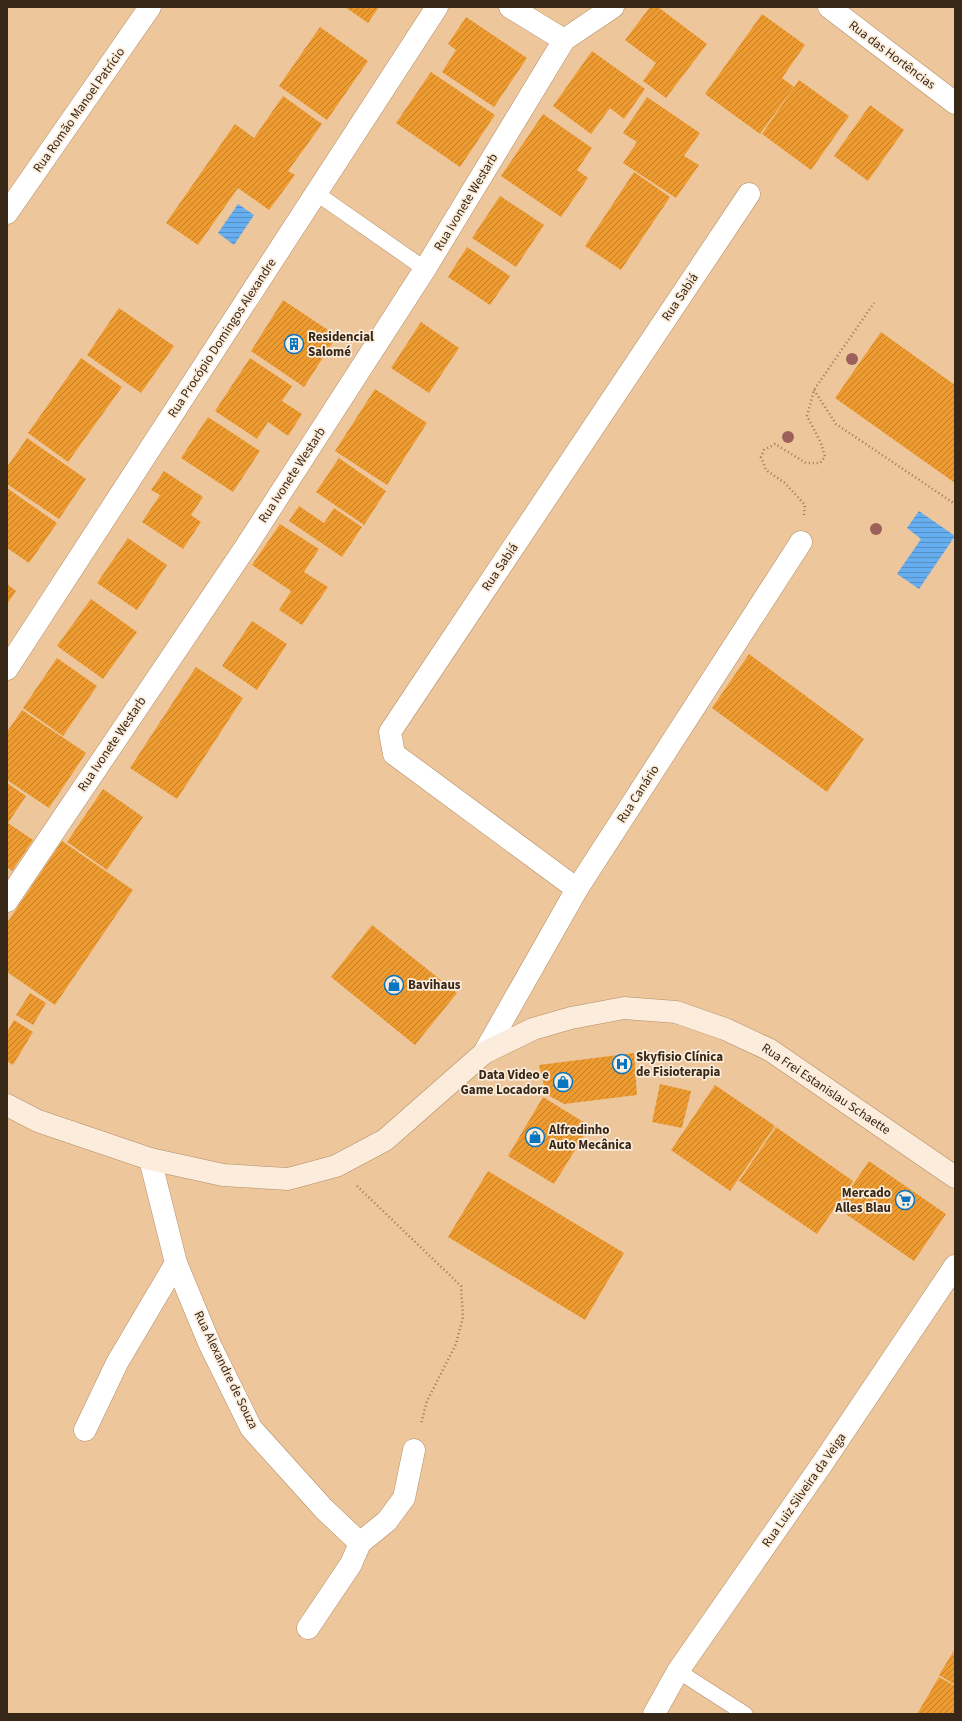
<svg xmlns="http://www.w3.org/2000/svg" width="962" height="1721" font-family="'Source Sans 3',sans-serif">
	<defs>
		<pattern id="water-rules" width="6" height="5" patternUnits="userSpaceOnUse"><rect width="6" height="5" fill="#66aef0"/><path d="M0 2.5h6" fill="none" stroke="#558ec1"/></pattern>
		<pattern id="building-hatch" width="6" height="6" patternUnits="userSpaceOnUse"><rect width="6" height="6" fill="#ed9b30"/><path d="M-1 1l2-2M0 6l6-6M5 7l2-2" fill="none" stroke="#c17e28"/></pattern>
	</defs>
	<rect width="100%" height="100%" fill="#eec69c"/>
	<g fill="url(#water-rules)">
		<path d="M238,204L254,215L234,245L218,233Z"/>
		<path d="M919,511L955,536L919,589L897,574L921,539L907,528Z"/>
	</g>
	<g fill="url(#building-hatch)">
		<path d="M345,7H379L368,23Z"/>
		<path d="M650,7H658L707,44L666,98L643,81L656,63L625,40Z"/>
		<path d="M762,14L805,45L782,78L794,87L760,134L705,94Z"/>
		<path d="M466,17L527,58L494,107L442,72L456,50L448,44Z"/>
		<path d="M320,27L368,61L327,120L279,86Z"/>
		<path d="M592,51L645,89L624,119L610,108L591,134L553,106Z"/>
		<path d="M431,72L495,115L460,167L396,123Z"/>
		<path d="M799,80L849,116L811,170L762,134Z"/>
		<path d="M283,96L322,124L288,171L295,175L269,210L238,188L198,245L166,223L235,124L254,138Z"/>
		<path d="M647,97L700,133L684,156L699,165L676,198L623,163L637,142L623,133Z"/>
		<path d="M870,105L904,130L868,181L834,156Z"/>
		<path d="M543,114L592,148L577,170L588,178L561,217L501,176Z"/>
		<path d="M634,172L670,197L621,270L585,246Z"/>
		<path d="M500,196L544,225L516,267L472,238Z"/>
		<path d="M467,247L510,276L490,305L448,277Z"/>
		<path d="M283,300L337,336L304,387L251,351Z"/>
		<path d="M119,308L174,346L141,393L87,355Z"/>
		<path d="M421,322L459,348L429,393L391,368Z"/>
		<path d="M881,332L955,385V483L835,398Z"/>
		<path d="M81,358L122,387L68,462L28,433Z"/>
		<path d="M250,358L292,386L282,401L302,414L288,436L268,422L257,439L215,411Z"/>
		<path d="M375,389L427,423L387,485L335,451Z"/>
		<path d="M208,417L260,451L233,492L181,458Z"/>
		<path d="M27,438L86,479L59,519L7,484V467Z"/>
		<path d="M339,458L386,491L364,525L316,492Z"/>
		<path d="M164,471L203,497L191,515L201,522L183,549L142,522L160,495L151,490Z"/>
		<path d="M7,488L57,523L29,563L7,548Z"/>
		<path d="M299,506L324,523L334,508L362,527L342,557L289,521Z"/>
		<path d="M280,524L319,549L304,572L328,587L302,625L279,610L291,591L252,565Z"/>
		<path d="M128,538L167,565L137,610L97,583Z"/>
		<path d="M7,584L16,591L7,604Z"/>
		<path d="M91,599L137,632L103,679L57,646Z"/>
		<path d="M252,621L287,644L257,690L222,666Z"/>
		<path d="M749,654L864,739L827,792L712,708Z"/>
		<path d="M57,658L97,686L63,736L23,708Z"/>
		<path d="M196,667L243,698L177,799L130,768Z"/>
		<path d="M22,710L86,753L49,808L7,780V732Z"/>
		<path d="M7,783L26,796L8,823L33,840L12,871L7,867Z"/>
		<path d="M103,789L143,817L107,870L67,842Z"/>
		<path d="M62,841L133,890L55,1005L7,972V923Z"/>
		<path d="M372,925L457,993L415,1045L331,977Z"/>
		<path d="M30,993L46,1003L33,1025L16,1015Z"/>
		<path d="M14,1020L33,1032L13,1065L7,1061V1032Z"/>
		<path d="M634,1053L637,1095L564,1104L546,1094L539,1065Z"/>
		<path d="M660,1084L691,1091L682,1128L652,1122Z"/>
		<path d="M715,1085L775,1126L730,1191L671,1150Z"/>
		<path d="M543,1097L590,1126L554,1184L508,1156Z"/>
		<path d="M776,1127L853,1181L817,1234L739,1181Z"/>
		<path d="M869,1161L946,1214L914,1261L837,1208Z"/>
		<path d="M488,1171L624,1253L585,1320L448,1237Z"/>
		<path d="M955,1649V1685L939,1675Z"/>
		<path d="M939,1677L955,1686V1714H917Z"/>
	</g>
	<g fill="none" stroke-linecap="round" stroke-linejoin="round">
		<defs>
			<g id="service">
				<path d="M316,193L425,269"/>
				<path d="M678,1671L745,1714"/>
			</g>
			<g id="minor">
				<path d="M510,7L564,40"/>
				<path d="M829,7L955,103"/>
				<path d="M7,213L150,7"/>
				<path d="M7,669L437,7"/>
				<path d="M577,889L394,754L390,732L749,194"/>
				<path d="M7,901L245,548L425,269L564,40L613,7"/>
				<path d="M484,1053L577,889L801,542"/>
				<path d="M150,1159L176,1263L210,1345L251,1428L324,1509L360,1543L351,1564L308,1628"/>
				<path d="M85,1430L117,1363L176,1263"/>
				<path d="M360,1543L387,1521L404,1498L414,1450"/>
				<path d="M654,1714L678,1671L822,1464L955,1266"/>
			</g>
			<path id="secondary" d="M7,1105L38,1121L150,1159L223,1175L288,1179L336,1166L385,1140L484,1053L533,1029L571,1018L624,1008L676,1012L725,1029L770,1050L955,1177"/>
		</defs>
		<use href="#service" stroke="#b28c65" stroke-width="16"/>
		<use href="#minor" stroke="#b28c65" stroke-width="23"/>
		<use href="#secondary" stroke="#b28c65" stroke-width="23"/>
		<g stroke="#93785a" stroke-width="2.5" stroke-dasharray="1 3" stroke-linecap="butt">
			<path d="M814,390L836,424L955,504"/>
			<path d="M804,515L805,505L785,483L766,470L761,457L764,450L775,444L806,463H820L825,457L821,443L807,416L814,390L874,303"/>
			<path d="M357,1186L461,1286L463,1317L456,1344L427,1401L421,1424"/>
		</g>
		<use href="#service" stroke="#fff" stroke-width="15"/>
		<use href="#minor" stroke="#fff" stroke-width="22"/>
		<use href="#secondary" stroke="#fbecdc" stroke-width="22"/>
	</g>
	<g fill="#9d605b">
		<circle cx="852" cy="359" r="6"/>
		<circle cx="788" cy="437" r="6"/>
		<circle cx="876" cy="529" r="6"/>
	</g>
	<defs>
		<symbol id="building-ring" viewBox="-11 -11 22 22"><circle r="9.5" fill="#fcecdb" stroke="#0775c0" stroke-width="1.5"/><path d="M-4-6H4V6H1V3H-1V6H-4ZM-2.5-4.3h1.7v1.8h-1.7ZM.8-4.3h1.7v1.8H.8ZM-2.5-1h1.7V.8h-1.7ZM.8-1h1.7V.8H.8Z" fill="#0775c0"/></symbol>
		<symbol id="shop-ring" viewBox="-11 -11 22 22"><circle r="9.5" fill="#fcecdb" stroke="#0775c0" stroke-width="1.5"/><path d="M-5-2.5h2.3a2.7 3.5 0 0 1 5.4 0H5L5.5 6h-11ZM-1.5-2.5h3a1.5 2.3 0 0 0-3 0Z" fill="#0775c0"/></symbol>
		<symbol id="hospital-ring" viewBox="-11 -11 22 22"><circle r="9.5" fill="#fcecdb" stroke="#0775c0" stroke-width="1.5"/><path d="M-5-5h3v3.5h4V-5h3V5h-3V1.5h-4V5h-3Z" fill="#0775c0"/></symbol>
		<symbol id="supermarket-ring" viewBox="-11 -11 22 22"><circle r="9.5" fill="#fcecdb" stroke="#0775c0" stroke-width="1.5"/><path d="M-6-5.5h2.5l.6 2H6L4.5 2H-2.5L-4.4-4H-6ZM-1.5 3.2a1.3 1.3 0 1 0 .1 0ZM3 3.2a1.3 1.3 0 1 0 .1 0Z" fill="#0775c0"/></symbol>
	</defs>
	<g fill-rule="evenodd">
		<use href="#building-ring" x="283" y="333" width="22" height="22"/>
		<use href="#shop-ring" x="383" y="974" width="22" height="22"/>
		<use href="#hospital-ring" x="611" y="1053" width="22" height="22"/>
		<use href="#shop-ring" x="552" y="1071" width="22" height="22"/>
		<use href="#shop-ring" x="524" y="1126" width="22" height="22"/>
		<use href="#supermarket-ring" x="894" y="1189" width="22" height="22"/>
	</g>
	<g text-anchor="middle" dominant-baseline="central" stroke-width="3.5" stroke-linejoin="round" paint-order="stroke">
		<g font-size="13" fill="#362717" stroke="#fcecdb">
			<text transform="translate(892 55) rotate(37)">Rua das Hortências</text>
			<text transform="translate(79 110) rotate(-55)">Rua Romão Manoel Patrício</text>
			<text transform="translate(466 202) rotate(-59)">Rua Ivonete Westarb</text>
			<text transform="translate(680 297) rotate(-56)">Rua Sabiá</text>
			<text transform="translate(222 338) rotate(-57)">Rua Procópio Domingos Alexandre</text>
			<text transform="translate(292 475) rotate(-57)">Rua Ivonete Westarb</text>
			<text transform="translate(500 567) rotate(-56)">Rua Sabiá</text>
			<text transform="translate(112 744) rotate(-56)">Rua Ivonete Westarb</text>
			<text transform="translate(638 794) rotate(-57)">Rua Canário</text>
			<text transform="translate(826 1089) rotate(34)">Rua Frei Estanislau Schaette</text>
			<text transform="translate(226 1370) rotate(64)">Rua Alexandre de Souza</text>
			<text transform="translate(804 1490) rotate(-55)">Rua Luiz Silveira da Veiga</text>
		</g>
		<g font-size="13" font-weight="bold" fill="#362717" stroke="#fcecdb" text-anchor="start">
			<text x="308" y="337">Residencial<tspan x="308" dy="15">Salomé</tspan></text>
			<text x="408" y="985">Bavihaus</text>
			<text x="636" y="1057">Skyfisio Clínica<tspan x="636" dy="15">de Fisioterapia</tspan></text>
			<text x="549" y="1075" text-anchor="end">Data Video e<tspan x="549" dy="15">Game Locadora</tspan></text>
			<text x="549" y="1130">Alfredinho<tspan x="549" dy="15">Auto Mecânica</tspan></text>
			<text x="891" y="1193" text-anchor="end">Mercado<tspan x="891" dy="15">Alles Blau</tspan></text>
		</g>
	</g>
	<rect width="962" height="1721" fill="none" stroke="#362717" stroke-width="16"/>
</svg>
